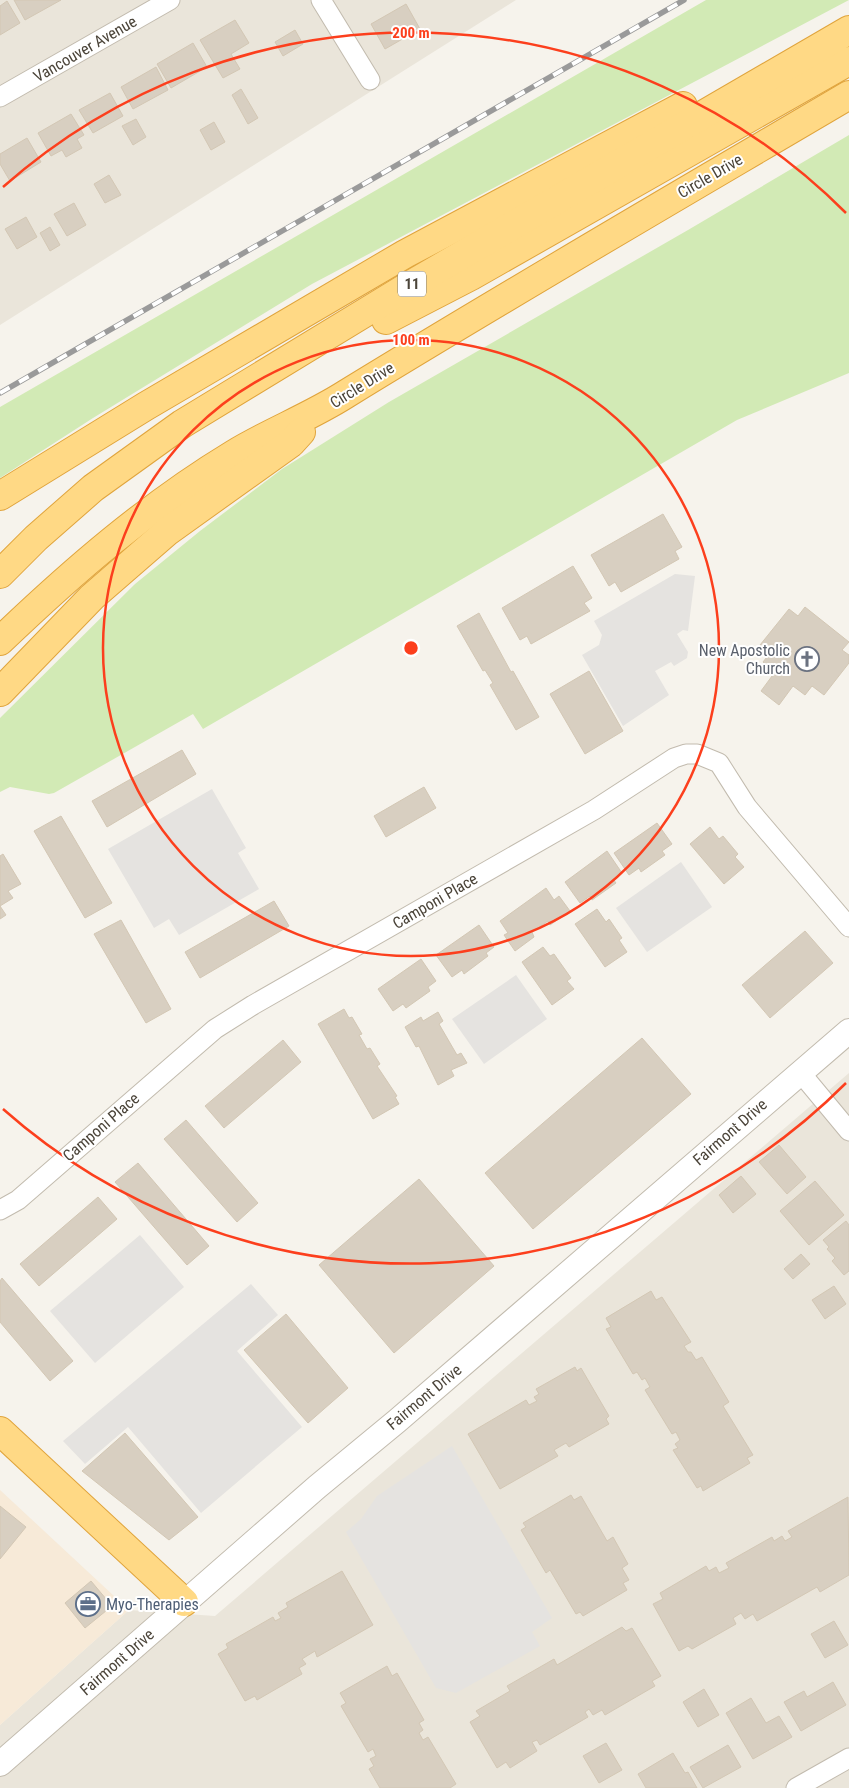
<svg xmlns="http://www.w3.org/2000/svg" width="849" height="1788" font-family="'Roboto Condensed',sans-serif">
	<rect width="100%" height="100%" fill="#f6f3ec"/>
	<g fill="#eae5da">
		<path d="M0,0H516L0,325Z"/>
		<path d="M849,1073V1788H0V1725L129,1610L215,1616Z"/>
	</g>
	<path fill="#f7ead8" d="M0,1490L129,1610L0,1725Z"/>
	<g fill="#d2eab5">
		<path d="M706,0H849L312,284L93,418L0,478V407Z"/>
		<path d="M849,135V373L737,420L203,729L193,714L54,793L49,794L10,787L0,792V718L135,584L200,531L282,469L389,402L688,230Z"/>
	</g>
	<g fill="#e5e3e0">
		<path d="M675,574L695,576L688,631L683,630L677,634L688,652L687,658L674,666L671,662L655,671L669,695L623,726L582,655L599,645L602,635L594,621Z"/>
		<path d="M212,789L246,848L238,853L259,889L179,935L169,919L154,928L108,849Z"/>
		<path d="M681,862L712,907L647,952L616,908Z"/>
		<path d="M516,975L547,1019L484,1064L452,1019Z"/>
		<path d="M140,1235L184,1287L95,1363L50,1311Z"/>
		<path d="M251,1284L278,1315L237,1351L302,1427L201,1513L128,1427L85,1464L63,1441Z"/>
		<path d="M452,1446L552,1618L532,1632L540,1646L456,1693L436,1688L346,1532L361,1519L377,1496Z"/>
	</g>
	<g fill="#d8cfc1" stroke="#d3c7b4">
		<path d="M14,0H61L25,20Z"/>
		<path d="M7,1L20,23L0,35V6Z"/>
		<path d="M406,4L420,29L385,49L371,24Z"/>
		<path d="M235,20L249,43L231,54L240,69L223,78L200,40Z"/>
		<path d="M295,30L303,44L283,56L275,42Z"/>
		<path d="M193,43L207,67L171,88L157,64Z"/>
		<path d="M156,67L168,90L133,109L121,87Z"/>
		<path d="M241,89L258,118L248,124L232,95Z"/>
		<path d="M110,93L123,116L93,133L79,110Z"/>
		<path d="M71,114L84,135L77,139L82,148L66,157L62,150L51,156L38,133Z"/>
		<path d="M136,119L146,137L133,145L122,126Z"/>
		<path d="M214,122L225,142L211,150L200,130Z"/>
		<path d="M27,138L41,162L10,181L0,164V154Z"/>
		<path d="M109,175L121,195L105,203L94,184Z"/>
		<path d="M74,203L86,225L67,236L54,214Z"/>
		<path d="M26,217L37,237L17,249L5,229Z"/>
		<path d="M50,227L60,245L50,251L40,233Z"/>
		<path d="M663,514L682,547L675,551L679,559L621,592L615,582L609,586L591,555Z"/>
		<path d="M573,566L592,598L584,603L590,611L531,644L527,636L520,640L502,608Z"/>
		<path d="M805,607L849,642L842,650L849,655V663L824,695L812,686L805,695L793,686L779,705L761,691L775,672L763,662L770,653L760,645L789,609L798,616Z"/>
		<path d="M479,613L511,672L513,671L539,717L516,730L490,685L493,683L485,670L483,671L457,626Z"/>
		<path d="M589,671L623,731L585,754L550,694Z"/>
		<path d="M182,750L196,774L107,827L92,801Z"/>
		<path d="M424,787L436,808L386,837L374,816Z"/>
		<path d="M61,816L112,903L85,918L34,831Z"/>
		<path d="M657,823L672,844L662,851L665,855L641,872L639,868L629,875L614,853Z"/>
		<path d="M710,827L719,839L723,836L738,854L735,857L744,867L724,884L690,844Z"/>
		<path d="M607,851L622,873L613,879L616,883L592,900L590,896L580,903L565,882Z"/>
		<path d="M3,854L21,884L8,891L13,898L0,906L6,915L0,919V856Z"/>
		<path d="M546,888L554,900L559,896L570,911L550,925L548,921L532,932L534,937L515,951L504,935L508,933L500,921Z"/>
		<path d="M274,901L289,926L200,978L185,952Z"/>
		<path d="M597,909L606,922L609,919L622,938L619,940L627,952L605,967L575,924Z"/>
		<path d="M121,920L171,1009L146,1023L94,934Z"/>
		<path d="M479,925L494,947L486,953L488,956L464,974L462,970L452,977L436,955Z"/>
		<path d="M805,931L833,963L770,1018L742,985Z"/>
		<path d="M543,947L550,956L554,954L571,978L567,981L574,989L552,1005L522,962Z"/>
		<path d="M421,959L436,981L428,987L430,991L406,1008L403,1004L393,1011L378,989Z"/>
		<path d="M344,1009L349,1018L352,1017L362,1034L359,1035L367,1049L370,1048L380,1064L377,1066L397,1096L395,1097L399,1104L373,1119L318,1024Z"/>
		<path d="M438,1012L443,1021L439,1024L457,1055L461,1053L467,1063L451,1070L454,1076L438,1085L419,1046L416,1047L405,1027L421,1017L423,1021Z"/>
		<path d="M642,1038L691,1094L533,1229L485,1173Z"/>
		<path d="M283,1040L301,1062L224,1128L205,1106Z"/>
		<path d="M186,1120L258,1203L237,1222L164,1139Z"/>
		<path d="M779,1145L806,1177L787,1194L759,1162Z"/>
		<path d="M138,1163L209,1246L187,1265L115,1182Z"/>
		<path d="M741,1176L756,1194L733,1213L719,1195Z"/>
		<path d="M419,1179L494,1266L394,1353L319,1265Z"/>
		<path d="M815,1181L844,1215L809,1245L780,1211Z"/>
		<path d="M98,1197L117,1219L39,1286L20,1264Z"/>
		<path d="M846,1221L849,1225V1271L844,1275L832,1261L835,1258L827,1249L829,1247L823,1240Z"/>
		<path d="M801,1254L810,1264L793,1279L784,1269Z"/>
		<path d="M2,1278L73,1361L50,1381L0,1322V1281Z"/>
		<path d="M834,1286L846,1304L825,1319L812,1300Z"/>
		<path d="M651,1291L656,1300L662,1297L691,1342L684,1346L688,1352H691L696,1360L702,1357L729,1402L723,1406L753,1455L747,1458L750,1463L703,1491L701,1486L697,1488L673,1450L678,1448L675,1444L680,1440L676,1432L672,1434L645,1390L650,1387L645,1378L642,1380L637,1372L633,1374L606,1329L611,1327L606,1318Z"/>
		<path d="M286,1314L348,1388L308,1423L244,1350Z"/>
		<path d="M575,1367L577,1371L581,1368L609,1416L606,1419L609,1424L569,1447L566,1443L554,1450L558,1456L500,1489L468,1434L526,1400L529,1405L537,1401L534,1397L539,1394L536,1389Z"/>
		<path d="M125,1433L198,1517L169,1540L82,1471Z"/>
		<path d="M571,1495L574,1500L581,1496L607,1541L613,1537L628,1564L622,1568L629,1580L623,1583L627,1590L583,1616L580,1612L576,1614L550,1570L546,1573L521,1530L526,1527L523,1523Z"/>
		<path d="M848,1497L849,1575L820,1592L817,1587L757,1621L753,1614L745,1619L741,1613L733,1618L736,1624L692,1649L688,1646L679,1651L653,1604L663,1599L660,1593L706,1566L709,1571L716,1567L719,1573L729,1568L726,1563L772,1537L774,1541L782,1536L785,1541L792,1537L788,1531Z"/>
		<path d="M0,1506L26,1527L0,1559Z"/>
		<path d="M342,1571L373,1625L317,1657L315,1651L302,1659L306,1664L299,1668L302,1674L257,1700L255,1696L245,1701L218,1654L228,1648L226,1644L273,1617L275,1621L281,1618L278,1613L288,1607L286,1603Z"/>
		<path d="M91,1581L112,1606L85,1628L65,1603Z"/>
		<path d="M834,1621L848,1645L825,1658L811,1634Z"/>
		<path d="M622,1627L626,1631L632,1628L661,1676L652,1681L655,1686L605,1715L602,1710L593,1715L589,1709L585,1712L588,1717L540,1745L537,1740L532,1742L537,1751L510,1768L506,1762L497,1768L470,1722L480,1716L476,1711L510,1691L507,1686L554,1659L557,1665Z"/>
		<path d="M387,1666L392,1676L397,1673L424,1720L419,1723L423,1730L419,1733L423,1740L428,1737L456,1784L450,1788H380L369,1769L374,1766L370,1759L376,1756L373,1749L368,1752L341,1706L346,1703L340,1693Z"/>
		<path d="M833,1682L846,1705L801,1731L784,1702L804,1691L807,1697Z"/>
		<path d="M704,1689L719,1715L698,1727L683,1702Z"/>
		<path d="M751,1698L766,1723L779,1716L792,1737L753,1759L726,1713Z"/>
		<path d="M606,1743L622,1770L599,1783L583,1756Z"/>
		<path d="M728,1745L741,1767L703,1788L690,1767Z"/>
		<path d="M673,1753L685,1773L688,1772L697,1788H646L638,1774Z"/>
	</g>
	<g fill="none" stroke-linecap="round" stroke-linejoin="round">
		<defs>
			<g id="minor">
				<path d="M321,0L370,80"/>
				<path d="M0,97L170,0"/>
				<path d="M800,1072L849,1131"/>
				<path d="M0,1210L18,1200L215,1029L253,1005L594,810L674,758L686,754H697L719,763L747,807L849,927"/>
				<path d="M796,1788L849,1758"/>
			</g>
			<path id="tertiary" d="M0,1764L317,1487L397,1421L849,1031"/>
			<g id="trunk">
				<path d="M386,320L471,276L849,61"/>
				<path d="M0,496L146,406L405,254L683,106"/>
				<path d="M0,574L36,538L93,488L182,424L412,284L849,30"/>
				<path d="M0,641C72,572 148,506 234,454C270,432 310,417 346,394C512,292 681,194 849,95"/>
				<path d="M0,692L92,597L168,531L291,443L301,432"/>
				<path d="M0,1431L184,1602"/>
			</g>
		</defs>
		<use href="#minor" stroke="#c2bbae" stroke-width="21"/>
		<use href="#tertiary" stroke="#c2bbae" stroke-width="26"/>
		<use href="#trunk" stroke="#e0a43c" stroke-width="30"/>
		<use href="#minor" stroke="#fff" stroke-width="19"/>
		<use href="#tertiary" stroke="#fff" stroke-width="24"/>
		<use href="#trunk" stroke="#ffd985" stroke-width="28"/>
		<defs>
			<path id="rail" d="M0,393L684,0"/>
		</defs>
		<use href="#rail" stroke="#9a9a9a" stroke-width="5.5"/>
		<use href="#rail" stroke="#fff" stroke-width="4" stroke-dasharray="11" stroke-linecap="butt"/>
	</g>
	<g fill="none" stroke="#fc3f1d" stroke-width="2.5">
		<circle cx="411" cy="648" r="308"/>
		<path d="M846 1083A615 615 0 0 1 3 1109M3 187A615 615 0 0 1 846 213"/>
	</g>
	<defs>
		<symbol id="church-ring" viewBox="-11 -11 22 22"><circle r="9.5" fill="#fff" stroke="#6b7280" stroke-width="1.5"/><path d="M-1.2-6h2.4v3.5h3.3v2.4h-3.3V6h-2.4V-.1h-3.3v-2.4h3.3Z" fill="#6b7280"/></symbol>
		<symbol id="office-ring" viewBox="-11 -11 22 22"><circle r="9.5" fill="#fff" stroke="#5c6f8a" stroke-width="1.5"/><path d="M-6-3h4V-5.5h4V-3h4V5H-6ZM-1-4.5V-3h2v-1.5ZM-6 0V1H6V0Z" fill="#5c6f8a"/></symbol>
	</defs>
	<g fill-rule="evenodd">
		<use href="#church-ring" x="793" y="645" width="28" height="28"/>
		<use href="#office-ring" x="74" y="1590" width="28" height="28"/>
	</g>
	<g text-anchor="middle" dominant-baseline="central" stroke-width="4" stroke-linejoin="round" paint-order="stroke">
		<rect fill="#fff" stroke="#817c74" stroke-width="1" x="398" y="271.5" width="28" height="25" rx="4"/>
		<g font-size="15" font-weight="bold" fill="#4b4439">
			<text x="412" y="284">11</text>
		</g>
		<g font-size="16" fill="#4b4439" stroke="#fff">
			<text transform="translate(85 49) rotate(-30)">Vancouver Avenue</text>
			<text transform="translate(710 176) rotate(-30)">Circle Drive</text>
			<text transform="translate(362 385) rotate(-32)">Circle Drive</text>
			<text transform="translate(435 901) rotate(-30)">Camponi Place</text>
			<text transform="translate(101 1127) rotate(-41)">Camponi Place</text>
			<text transform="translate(730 1132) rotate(-41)">Fairmont Drive</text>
			<text transform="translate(424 1397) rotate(-40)">Fairmont Drive</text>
			<text transform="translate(117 1662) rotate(-41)">Fairmont Drive</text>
		</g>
		<g font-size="16" fill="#5b616d" stroke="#fff" text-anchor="end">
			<text x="790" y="650">New Apostolic<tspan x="790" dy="18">Church</tspan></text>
		</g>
		<g font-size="16" fill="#4e5e75" stroke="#fff" text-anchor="start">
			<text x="106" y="1604">Myo-Therapies</text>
		</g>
	</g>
	<circle cx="411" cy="648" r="8" fill="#fc3f1d" stroke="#fff" stroke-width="2.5"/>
	<g font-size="15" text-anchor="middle" font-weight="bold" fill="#fc3f1d" stroke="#fff" stroke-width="4" stroke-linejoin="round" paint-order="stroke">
		<text x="411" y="38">200 m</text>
		<text x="411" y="345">100 m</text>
	</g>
</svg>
